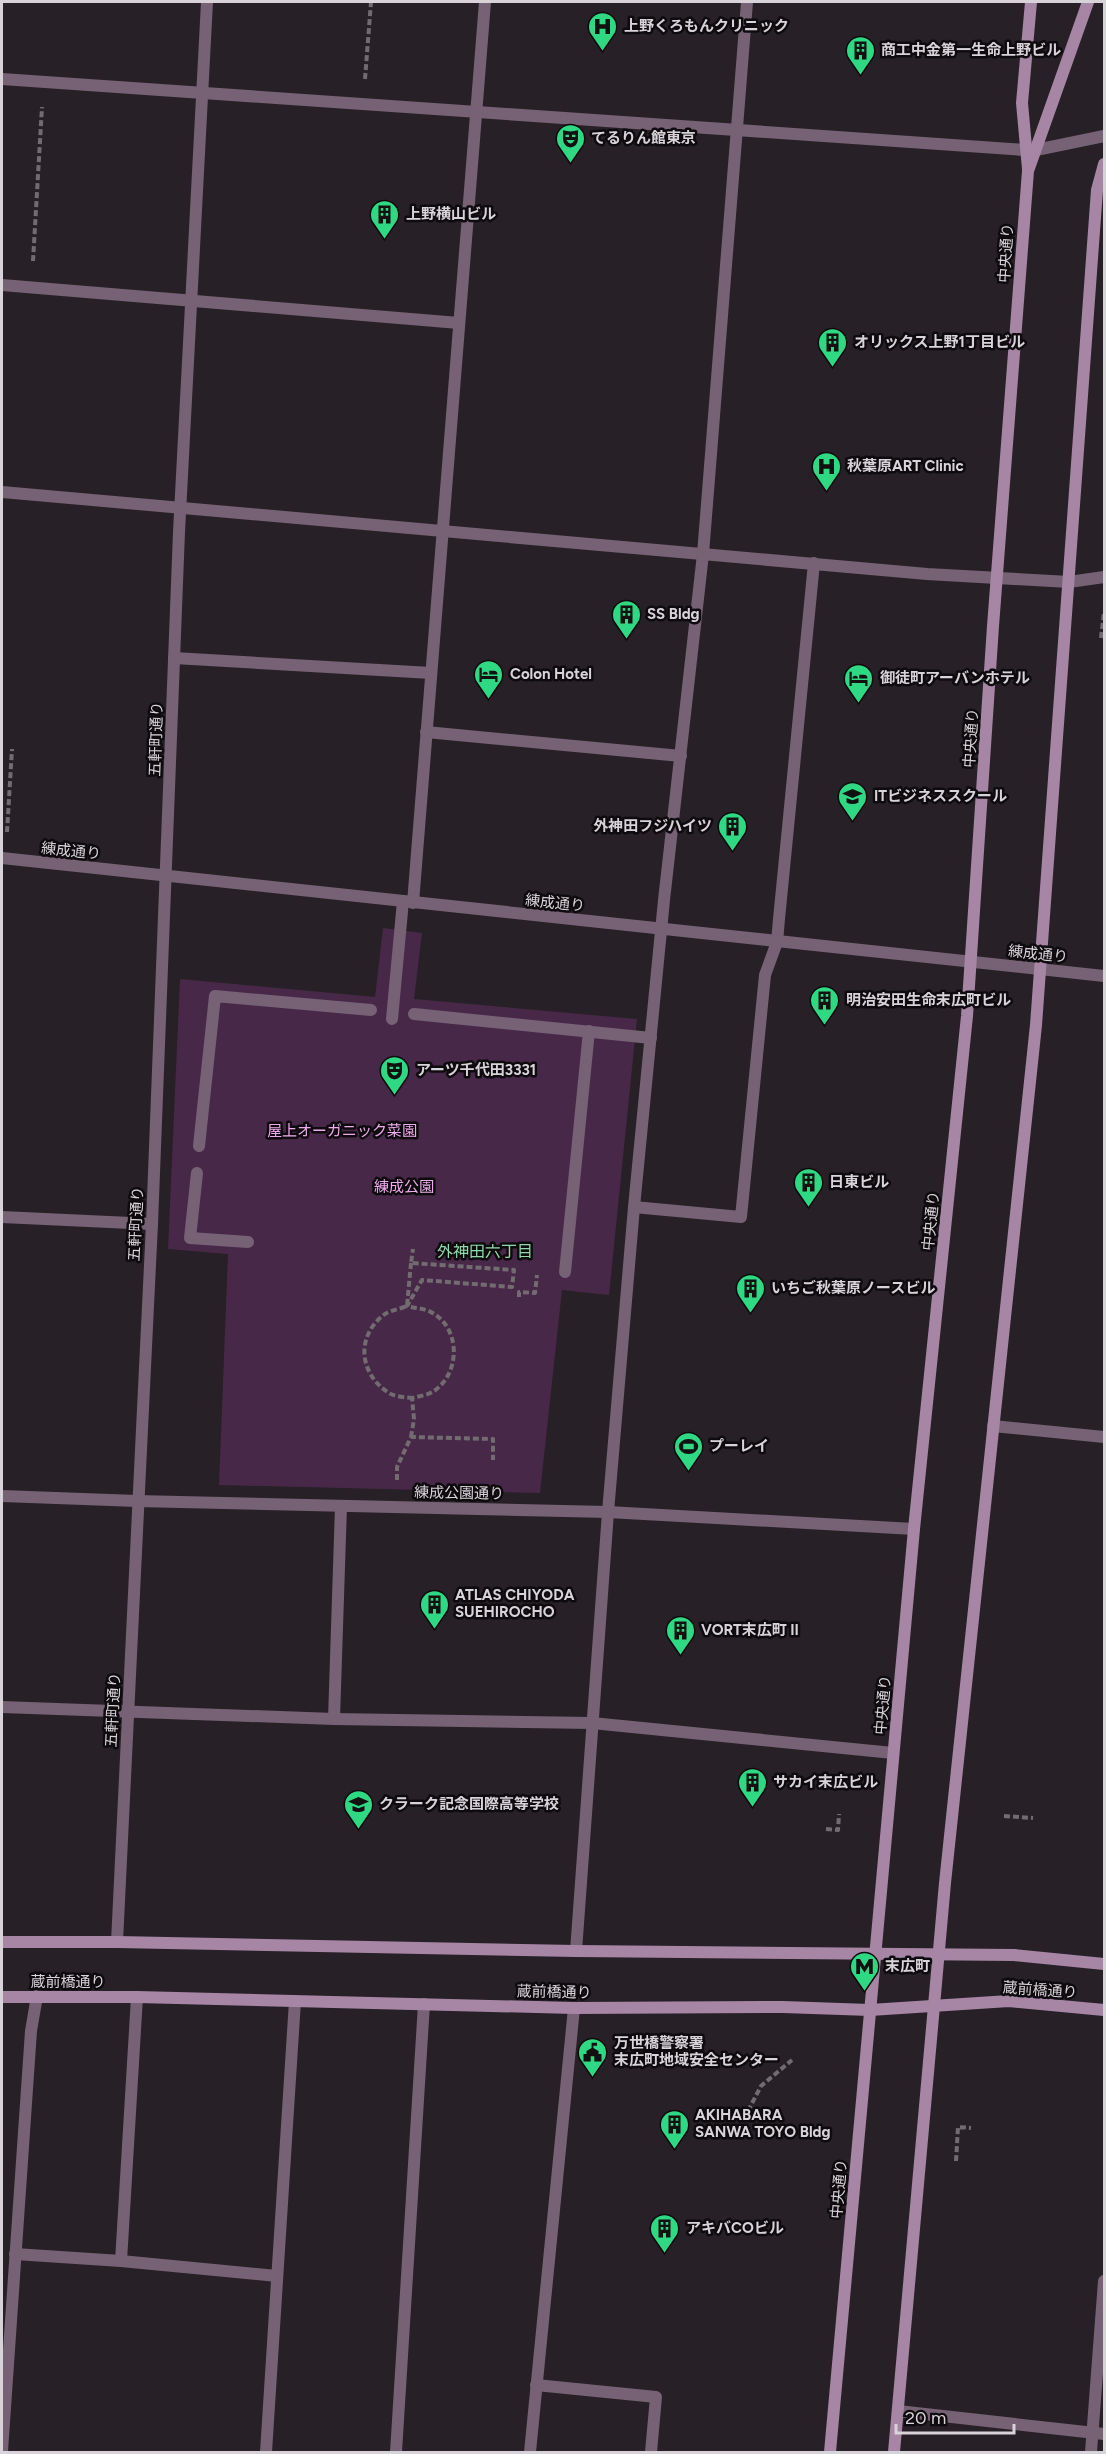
<svg xmlns="http://www.w3.org/2000/svg" width="1106" height="2454" font-family="Figtree,'Noto Sans JP',sans-serif">
	<rect width="100%" height="100%" fill="#272026"/>
	<path fill="#482848" d="M383,928L422,933L414,999L637,1019L609,1295L562,1290L540,1493L219,1485L228,1254L168,1249L180,979L375,997Z"/>
	<g fill="none" stroke-linecap="round" stroke-linejoin="round">
		<g stroke="#726c71" stroke-width="4" stroke-dasharray="6 3" stroke-linecap="butt">
			<path d="M365,79L371,2"/>
			<path d="M33,261L42,107"/>
			<path d="M1101,638L1104,612"/>
			<path d="M7,832L12,749"/>
			<path d="M411,1263L407,1306C400,1309 391,1310 385,1314C355,1336 359,1374 389,1393C395,1397 405,1397 412,1398"/>
			<path d="M519,1297V1292L535,1293L537,1275"/>
			<path d="M411,1437L414,1419L412,1398C419,1396 429,1395 434,1391C463,1371 460,1322 426,1310C420,1308 413,1308 407,1306L422,1280L512,1287L514,1270L411,1263L413,1249"/>
			<path d="M397,1480V1467L411,1437L493,1439V1460"/>
			<path d="M1004,1816L1033,1818"/>
			<path d="M826,1829L838,1830L839,1814"/>
			<path d="M748,2111L761,2086L792,2060"/>
			<path d="M956,2161L958,2127L971,2128"/>
		</g>
		<g stroke="#766175" stroke-width="12">
			<path d="M2,285L459,323"/>
			<path d="M174,658L431,673"/>
			<path d="M426,732L681,756"/>
			<path d="M414,1014L651,1038"/>
			<path d="M392,1019L403,901"/>
			<path d="M199,1146L215,996L371,1010"/>
			<path d="M197,1173L190,1238L248,1242"/>
			<path d="M2,1217L152,1224"/>
			<path d="M565,1272L589,1031"/>
			<path d="M15,2254L121,2261L277,2276"/>
			<path d="M121,2261L137,1997"/>
			<path d="M536,2385L656,2397L651,2452"/>
			<path d="M396,2452L424,2004"/>
			<path d="M1091,2452L1104,2281"/>
		</g>
		<g stroke="#766175" stroke-width="12">
			<path d="M2,79L1025,150H1036L1104,136"/>
			<path d="M2,492L927,574L1069,582L1104,577"/>
			<path d="M2,858L1104,976"/>
			<path d="M413,903L485,2"/>
			<path d="M634,1207L741,1217L765,975L777,942L779,919L814,563"/>
			<path d="M993,1426L1104,1437"/>
			<path d="M2,1496L137,1501L608,1512L914,1529"/>
			<path d="M2,1707L334,1719L592,1723L893,1753"/>
			<path d="M334,1719L341,1506"/>
			<path d="M117,1942L152,1224L179,532L207,2"/>
			<path d="M576,1951L608,1512L634,1207L664,900L703,554L747,2"/>
			<path d="M898,2411L1104,2434"/>
			<path d="M2,2451L31,2031L37,1996"/>
			<path d="M266,2452L295,2001"/>
			<path d="M530,2452L574,2008"/>
		</g>
		<g stroke="#a685a5" stroke-width="12">
			<path d="M1028,169L1022,103L1031,2"/>
			<path d="M2,1942H117L576,1951L1014,1955L1104,1964"/>
			<path d="M2,1997H137L574,2008L783,2007L870,2010L1009,2001L1104,2010"/>
			<path d="M830,2452L914,1529L967,1016L993,626L1028,171L1088,2"/>
			<path d="M894,2452L945,1883L1036,1025L1097,190L1104,164"/>
		</g>
	</g>
	<defs>
		<symbol id="hospital-pin" viewBox="-11 -11 22 30"><path d="M0 17L-7.5 6A9.5 9.5 0 1 1 7.5 6Z" fill="#2fd883" stroke="#0e0b0e"/><path d="M-5-5h3v3.5h4V-5h3V5h-3V1.5h-4V5h-3Z" fill="#111"/></symbol>
		<symbol id="building-pin" viewBox="-11 -11 22 30"><path d="M0 17L-7.5 6A9.5 9.5 0 1 1 7.5 6Z" fill="#2fd883" stroke="#0e0b0e"/><path d="M-4-6H4V6H1V3H-1V6H-4ZM-2.5-4.3h1.7v1.8h-1.7ZM.8-4.3h1.7v1.8H.8ZM-2.5-1h1.7V.8h-1.7ZM.8-1h1.7V.8H.8Z" fill="#111"/></symbol>
		<symbol id="theatre-pin" viewBox="-11 -11 22 30"><path d="M0 17L-7.5 6A9.5 9.5 0 1 1 7.5 6Z" fill="#2fd883" stroke="#0e0b0e"/><path d="M-5-5.5Q0-4 5-5.5V0Q5 5 0 6Q-5 5-5 0ZM-3.3-2.5H-1v1.5H-3.3ZM1-2.5H3.3v1.5H1ZM-2.8 1Q0 5.5 2.8 1Z" fill="#111"/></symbol>
		<symbol id="hotel-pin" viewBox="-11 -11 22 30"><path d="M0 17L-7.5 6A9.5 9.5 0 1 1 7.5 6Z" fill="#2fd883" stroke="#0e0b0e"/><path d="M-6-4.5h1.5V1H6V5H4.5V3h-9V5H-6ZM-4 0a1.8 1.8 0 1 1 3.6 0ZM.5 0V-2.5h3Q6-2.5 6 0Z" fill="#111"/></symbol>
		<symbol id="university-pin" viewBox="-11 -11 22 30"><path d="M0 17L-7.5 6A9.5 9.5 0 1 1 7.5 6Z" fill="#2fd883" stroke="#0e0b0e"/><path d="M0-5L7-2L0 1L-7-2ZM-4 1L0 2.5L4 1V4Q0 6-4 4Z" fill="#111"/></symbol>
		<symbol id="stadium-pin" viewBox="-11 -11 22 30"><path d="M0 17L-7.5 6A9.5 9.5 0 1 1 7.5 6Z" fill="#2fd883" stroke="#0e0b0e"/><path d="M0-5a6.5 5 0 1 0 0 10a6.5 5 0 1 0 0-10ZM-3.5-1.8h7v3.6h-7Z" fill="#111"/></symbol>
		<symbol id="school-pin" viewBox="-11 -11 22 30"><path d="M0 17L-7.5 6A9.5 9.5 0 1 1 7.5 6Z" fill="#2fd883" stroke="#0e0b0e"/><path d="M0-5L7-2L0 1L-7-2ZM-4 1L0 2.5L4 1V4Q0 6-4 4Z" fill="#111"/></symbol>
		<symbol id="metro-pin" viewBox="-11 -11 22 30"><path d="M0 17L-7.5 6A9.5 9.5 0 1 1 7.5 6Z" fill="#2fd883" stroke="#0e0b0e"/><path d="M-5.5 5V-5H-3L0 0L3-5H5.5V5H3V-.5L0 4L-3-.5V5Z" fill="#111"/></symbol>
		<symbol id="civic-pin" viewBox="-11 -11 22 30"><path d="M0 17L-7.5 6A9.5 9.5 0 1 1 7.5 6Z" fill="#2fd883" stroke="#0e0b0e"/><path d="M-.6-6.5H3V-4.5H.6V-3L4-1V1h2V6H-6V1h2V-1L-.6-3ZM-1.2 2.5V6h2.4V2.5Z" fill="#111"/></symbol>
	</defs>
	<g fill-rule="evenodd">
		<use href="#hospital-pin" x="586" y="10" width="33" height="45"/>
		<use href="#building-pin" x="844" y="34" width="33" height="45"/>
		<use href="#theatre-pin" x="554" y="122" width="33" height="45"/>
		<use href="#building-pin" x="368" y="198" width="33" height="45"/>
		<use href="#building-pin" x="816" y="326" width="33" height="45"/>
		<use href="#hospital-pin" x="810" y="450" width="33" height="45"/>
		<use href="#building-pin" x="610" y="598" width="33" height="45"/>
		<use href="#hotel-pin" x="472" y="658" width="33" height="45"/>
		<use href="#hotel-pin" x="842" y="662" width="33" height="45"/>
		<use href="#university-pin" x="836" y="780" width="33" height="45"/>
		<use href="#building-pin" x="716" y="810" width="33" height="45"/>
		<use href="#building-pin" x="808" y="984" width="33" height="45"/>
		<use href="#theatre-pin" x="378" y="1054" width="33" height="45"/>
		<use href="#building-pin" x="792" y="1166" width="33" height="45"/>
		<use href="#building-pin" x="734" y="1272" width="33" height="45"/>
		<use href="#stadium-pin" x="672" y="1430" width="33" height="45"/>
		<use href="#building-pin" x="418" y="1588" width="33" height="45"/>
		<use href="#building-pin" x="664" y="1614" width="33" height="45"/>
		<use href="#building-pin" x="736" y="1766" width="33" height="45"/>
		<use href="#school-pin" x="342" y="1788" width="33" height="45"/>
		<use href="#metro-pin" x="848" y="1950" width="33" height="45"/>
		<use href="#civic-pin" x="576" y="2036" width="33" height="45"/>
		<use href="#building-pin" x="658" y="2108" width="33" height="45"/>
		<use href="#building-pin" x="648" y="2212" width="33" height="45"/>
	</g>
	<g text-anchor="middle" dominant-baseline="central" stroke-width="5" stroke-linejoin="round" paint-order="stroke">
		<g font-size="15" font-weight="bold" fill="#d8d3d8" stroke="#0e0b0e" text-anchor="start">
			<text x="624" y="26">上野くろもんクリニック</text>
			<text x="881" y="50">商工中金第一生命上野ビル</text>
			<text x="591" y="138">てるりん館東京</text>
			<text x="406" y="214">上野横山ビル</text>
			<text x="854" y="342">オリックス上野1丁目ビル</text>
			<text x="847" y="466">秋葉原ART Clinic</text>
			<text x="647" y="614">SS Bldg</text>
			<text x="510" y="674">Colon Hotel</text>
			<text x="880" y="678">御徒町アーバンホテル</text>
			<text x="874" y="796">ITビジネススクール</text>
			<text x="712" y="826" text-anchor="end">外神田フジハイツ</text>
			<text x="846" y="1000">明治安田生命末広町ビル</text>
			<text x="416" y="1070">アーツ千代田3331</text>
			<text x="829" y="1182">日東ビル</text>
			<text x="771" y="1288">いちご秋葉原ノースビル</text>
			<text x="709" y="1446">プーレイ</text>
			<text x="455" y="1595">ATLAS CHIYODA<tspan x="455" dy="17">SUEHIROCHO</tspan></text>
			<text x="701" y="1630">VORT末広町 II</text>
			<text x="773" y="1782">サカイ末広ビル</text>
			<text x="379" y="1804">クラーク記念国際高等学校</text>
			<text x="885" y="1966">末広町</text>
			<text x="614" y="2043">万世橋警察署<tspan x="614" dy="17">末広町地域安全センター</tspan></text>
			<text x="695" y="2115">AKIHABARA<tspan x="695" dy="17">SANWA TOYO Bldg</tspan></text>
			<text x="686" y="2228">アキバCOビル</text>
		</g>
		<g font-size="15" fill="#d8d3d8" stroke="#0e0b0e">
			<text transform="translate(1006 253) rotate(-86)">中央通り</text>
			<text transform="translate(971 738) rotate(-86)">中央通り</text>
			<text transform="translate(156 739) rotate(-88)">五軒町通り</text>
			<text transform="translate(71 851) rotate(6)">練成通り</text>
			<text transform="translate(555 903) rotate(6)">練成通り</text>
			<text transform="translate(1038 954) rotate(6)">練成通り</text>
			<text transform="translate(931 1221) rotate(-84)">中央通り</text>
			<text transform="translate(136 1224) rotate(-87)">五軒町通り</text>
			<text transform="translate(459 1493) rotate(1)">練成公園通り</text>
			<text transform="translate(883 1705) rotate(-85)">中央通り</text>
			<text transform="translate(113 1710) rotate(-87)">五軒町通り</text>
			<text x="68" y="1982">蔵前橋通り</text>
			<text transform="translate(1040 1990) rotate(4)">蔵前橋通り</text>
			<text transform="translate(554 1992) rotate(1)">蔵前橋通り</text>
			<text transform="translate(839 2189) rotate(-85)">中央通り</text>
		</g>
		<g font-size="15" fill="#efaaed" stroke="#0e0b0e">
			<text x="342" y="1131">屋上オーガニック菜園</text>
			<text x="404" y="1187">練成公園</text>
		</g>
		<g font-size="16" fill="#8fd9a9" stroke="#0e0b0e">
			<text x="485" y="1251">外神田六丁目</text>
		</g>
	</g>
	<rect width="1106" height="2454" fill="none" stroke="#d8d3d8" stroke-width="6"/>
	<path d="M896 2424v9h118v-9" fill="none" stroke="#d8d3d8" stroke-width="3"/>
	<text x="905" y="2424" font-size="18" fill="#d8d3d8" stroke="#0e0b0e" stroke-width="4.5" paint-order="stroke">20 m</text>
</svg>
